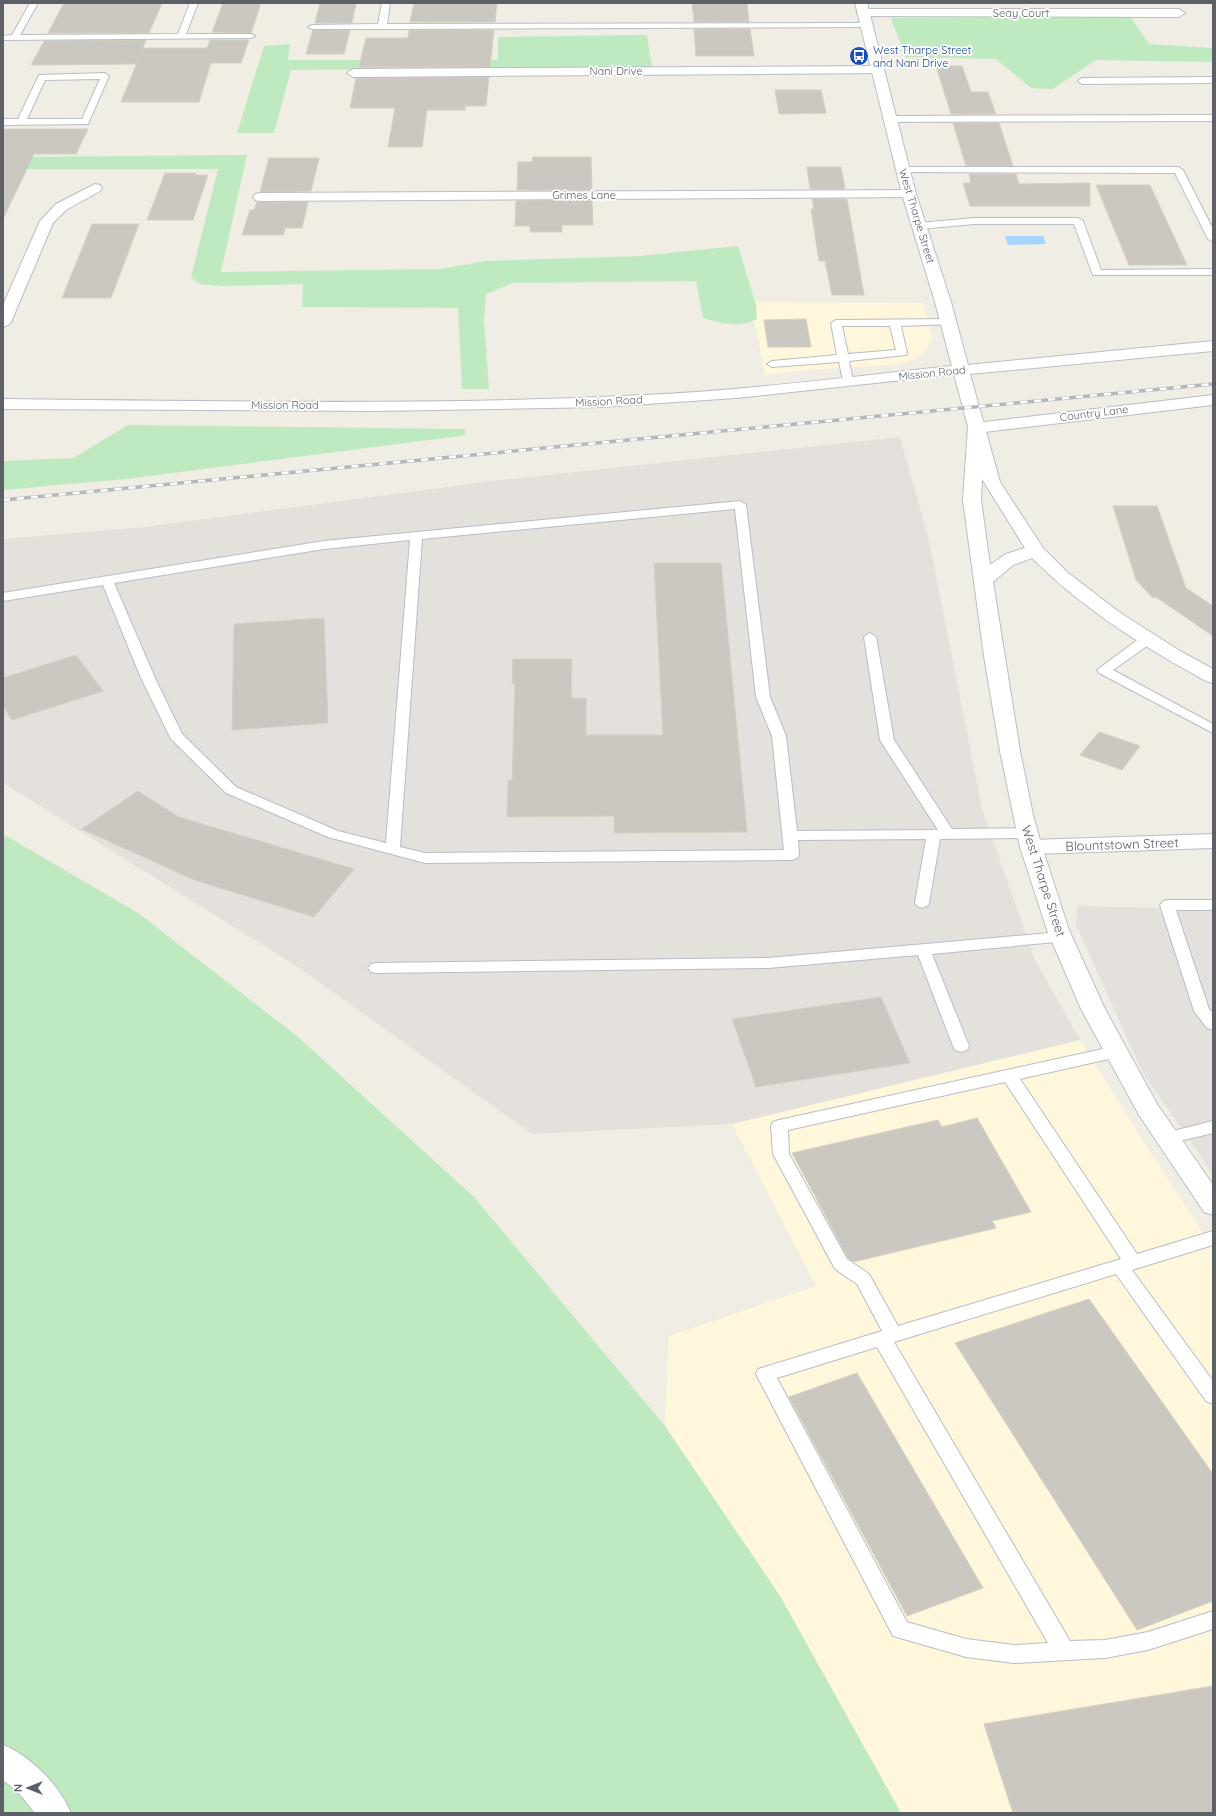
<svg xmlns="http://www.w3.org/2000/svg" width="1216" height="1816" font-family="Quicksand,sans-serif">
	<rect width="100%" height="100%" fill="#f0eee4"/>
	<g fill="#fff7db">
		<path d="M751,302L923,303L933,339L920,356L911,361L891,365L807,370L765,375Z"/>
		<path d="M1080,1040L1152,1155L1213,1248V1813H901L780,1596L665,1426L669,1336L816,1286L732,1124Z"/>
	</g>
	<g fill="#e4e1dc">
		<path d="M900,437L929,540L982,809L1035,960L1080,1040L732,1124L532,1134L298,967L3,783V539L144,527L500,480Z"/>
		<path d="M1077,906L1213,909V1174L1143,1073L1076,925Z"/>
	</g>
	<g fill="#bfeabf">
		<path d="M1130,16L1149,44L1213,48V62L1096,60L1053,89L1031,88L996,59L905,57L891,18Z"/>
		<path d="M647,35L652,67L291,70L274,133H237L264,46L290,44L288,60H498V37Z"/>
		<path d="M247,155L221,272L441,269L486,261L640,256L738,246L756,305L757,319C739,329 722,323 703,318L696,281L513,283L486,294L484,321L489,389H462L458,308L302,307L303,284L222,286L199,284L191,277L218,169H3V157Z"/>
		<path d="M128,425L465,429L466,434L460,436L126,479L3,490V461L73,458Z"/>
		<path d="M3,834L138,913L297,1036L474,1197L665,1426L780,1596L901,1813H3Z"/>
	</g>
	<path fill="#a6d6ff" d="M1005,236H1043L1046,244L1008,245Z"/>
	<g fill="#cbc8c1" stroke="#d6d0c2">
		<path d="M64,3H162L149,33H48Z"/>
		<path d="M223,3H261L251,33L212,32Z"/>
		<path d="M320,3H356L352,23H315Z"/>
		<path d="M414,3H497L495,22H410Z"/>
		<path d="M692,3H747L749,22H694Z"/>
		<path d="M694,29H750L754,56H696Z"/>
		<path d="M313,30H350L344,54H306Z"/>
		<path d="M409,30H494L490,67H359L366,38H408Z"/>
		<path d="M146,40L136,64L31,65L44,41Z"/>
		<path d="M210,40H249L241,63H211L199,102H121L143,48H207Z"/>
		<path d="M936,66H962L971,92H988L996,114H951Z"/>
		<path d="M489,77L486,106H465V110H427L422,147H388L395,108H350L356,78Z"/>
		<path d="M775,90H821L826,113L779,114Z"/>
		<path d="M953,123H999L1013,166H966Z"/>
		<path d="M3,129H88L76,154H34L3,219Z"/>
		<path d="M533,157H591L592,190H517L518,162H532Z"/>
		<path d="M269,158H319L311,191L260,192Z"/>
		<path d="M807,167H841L845,189H810Z"/>
		<path d="M165,173H196L195,175H208L193,220H147Z"/>
		<path d="M969,174H1016L1019,184L1090,183V206H970L963,183H971Z"/>
		<path d="M1096,185H1150L1187,265H1129Z"/>
		<path d="M812,199H847L864,295H832L825,261H819L811,209H814Z"/>
		<path d="M592,200L593,225H562V232H530V226H515L516,201Z"/>
		<path d="M257,202H308L302,228H285L283,235H242L250,210H254Z"/>
		<path d="M92,224H139L111,298H62Z"/>
		<path d="M806,319L811,347H768L764,320Z"/>
		<path d="M1113,506H1157L1186,588L1213,606V636L1156,597L1153,598L1136,580Z"/>
		<path d="M654,563H721L747,832L614,833V816L507,817L508,780H512L515,684H512L513,659H572L571,698H586V735H663Z"/>
		<path d="M324,618L328,723L232,730L234,624Z"/>
		<path d="M76,655L103,691L12,720L3,706V678Z"/>
		<path d="M1099,732L1140,746L1122,770L1080,755Z"/>
		<path d="M138,791L179,817L354,869L314,917L194,880L82,829Z"/>
		<path d="M881,997L910,1063L756,1087L732,1019Z"/>
		<path d="M977,1118L1031,1212L992,1221L996,1228L853,1262L848,1258L792,1153L938,1120L942,1127Z"/>
		<path d="M1089,1299L1213,1474V1601L1137,1630L955,1343Z"/>
		<path d="M857,1373L983,1588L907,1616L789,1397Z"/>
		<path d="M1213,1686V1813H1013L984,1724Z"/>
	</g>
	<g fill="none" stroke-linecap="round" stroke-linejoin="round">
		<defs>
			<g id="service">
				<path d="M30,3H38L20,35L178,34L190,3H198L186,34H251L255,36L251,38L3,40V36L12,35Z"/>
				<path d="M382,3H390L387,24L866,23L870,25L866,27L382,29H312L308,27L312,25L378,24Z"/>
				<path d="M105,73L109,76L88,124L3,125V119H18L39,75ZM100,79L82,119H27L45,80Z"/>
				<path d="M1213,77V83L1082,84L1078,81L1082,78Z"/>
				<path d="M1213,115V121L890,122L886,119L890,116Z"/>
				<path d="M903,167H1178L1183,170L1213,229V242L1208,239L1175,173L900,172L898,170Z"/>
				<path d="M974,218H1078L1083,221L1101,270L1213,269V275H1093L1074,224H974L919,229L914,226L919,223Z"/>
				<path d="M949,319L954,322L953,324L901,326L907,353L906,355L849,361L853,381L848,384L843,381L839,362L772,367L767,364L772,361L837,355L831,323L836,320ZM842,326H890L896,350L848,354Z"/>
				<path d="M740,501L746,505L770,697L786,736L797,831L938,830L880,740L864,637L870,633L876,637L894,740L952,829L1028,828L1033,830L1035,833L1033,836L1028,838L940,839L929,903L927,906L922,908L917,906L915,903L926,839L798,840L799,855L797,858L792,860L425,863L328,837L226,793L171,739L141,678L103,585L3,601V593L324,541ZM735,509L756,697L772,736L784,850L425,853L400,847L422,539ZM410,540L386,843L338,831L236,787L182,734L155,678L114,583L324,549Z"/>
				<path d="M1149,634L1155,638L1154,641L1113,670L1213,724V733L1099,673L1097,670L1144,635Z"/>
				<path d="M1167,900H1213V910H1176L1209,1009L1213,1013V1030L1207,1028L1194,1011L1160,905L1162,902Z"/>
				<path d="M1061,932L1066,933L1069,937L1066,941L932,954L969,1046L967,1050L961,1052L955,1050L953,1046L918,955L768,968L376,973L371,972L368,968L371,964L376,963L768,958Z"/>
				<path d="M1116,1046L1122,1048L1124,1052L1122,1056L1020,1079L1137,1254L1213,1231V1245L1132,1270L1213,1381V1404L1206,1401L1116,1274L894,1342L1070,1641L1105,1640L1148,1632L1213,1611V1629L1148,1650L1105,1658L1014,1663L966,1657L900,1638L893,1636L756,1374L758,1369L882,1331L857,1284L835,1269L773,1154L771,1126L773,1122L779,1120ZM1005,1082L1121,1259L898,1326L869,1274L847,1259L789,1154L788,1130ZM877,1347L1048,1643L1014,1645L966,1639L907,1622L777,1378Z"/>
				<path d="M1213,1121V1133L1167,1144L1161,1142L1159,1138L1161,1134Z"/>
			</g>
			<g id="minor">
				<path d="M863,9H1179L1185,13L1179,17L859,16L857,13L859,10Z"/>
				<path d="M878,66L882,67L884,70L882,73L353,77L347,73L353,69Z"/>
				<path d="M95,184L100,185L102,188L100,191L66,210L53,223L11,322L8,325L3,327V305L40,221L56,204Z"/>
				<path d="M909,190L914,191L916,194L914,197L260,201L255,200L253,197L255,194L260,193Z"/>
				<path d="M1213,395V405L976,433L970,432L968,428L970,424L976,423Z"/>
				<path d="M1213,834V848L1031,854L1023,852L1020,847L1023,842L1031,840Z"/>
				<path d="M3,1745C31,1756 59,1785 71,1813H35L18,1792L3,1780Z"/>
			</g>
			<path id="tertiary" d="M961,365L967,367L969,370L967,373L736,398L601,407L377,411L3,409V399C217,401 431,406 644,395C750,390 856,376 961,365Z"/>
			<path id="secondary" d="M855,3H867L916,194L951,302L968,365L1213,341V351L970,374L1000,482L1043,548L1067,572L1119,612L1180,651L1213,669V683L1206,681C1144,647 1083,609 1032,558L1013,565L993,582L1020,751L1033,815L1042,847L1069,930L1105,1009L1157,1104L1213,1185V1215L1204,1212L1139,1115L1081,1009L1047,930L1020,847L1000,751L984,656L963,500L968,427L935,302L902,194ZM982,479L1025,548L1006,554L990,565L981,500Z"/>
		</defs>
		<use href="#service" stroke="#b9bcc2" stroke-width="2"/>
		<use href="#minor" stroke="#b9bcc2" stroke-width="2"/>
		<use href="#tertiary" stroke="#b9bcc2" stroke-width="2"/>
		<use href="#secondary" stroke="#babec4" stroke-width="2"/>
		<use href="#service" fill="#fff" fill-rule="evenodd"/>
		<use href="#minor" fill="#fff" fill-rule="evenodd"/>
		<use href="#tertiary" fill="#fff" fill-rule="evenodd"/>
		<use href="#secondary" fill="#fff" fill-rule="evenodd"/>
		<defs>
			<path id="rail" d="M3,500L1213,384"/>
		</defs>
		<use href="#rail" stroke="#b6b7b8" stroke-width="3.5"/>
		<use href="#rail" stroke="#fff" stroke-width="2.5" stroke-dasharray="7" stroke-linecap="butt"/>
	</g>
	<defs>
		<symbol id="bus-disc" viewBox="-11 -11 22 22"><circle r="9.5" fill="#1a4fb4" stroke="#fff"/><path d="M-5-6H5V4H4V6H2V4H-2V6H-4V4H-5ZM-3.5-4V0h7V-4ZM-3.5 1.2v1.5H-2V1.2ZM2 1.2v1.5H3.5V1.2Z" fill="#fff"/></symbol>
	</defs>
	<g fill-rule="evenodd">
		<use href="#bus-disc" x="848" y="45" width="22" height="22"/>
	</g>
	<g text-anchor="middle" dominant-baseline="central" stroke-width="3.5" stroke-linejoin="round" paint-order="stroke">
		<g font-size="11" fill="#5c6167" stroke="#fff">
			<text x="1021" y="13">Seay Court</text>
			<text x="616" y="71">Nani Drive</text>
			<text x="584" y="195">Grimes Lane</text>
			<text transform="translate(917 216) rotate(73)">West Tharpe Street</text>
			<text transform="translate(932 373) rotate(-6)">Mission Road</text>
			<text transform="translate(609 401) rotate(-3)">Mission Road</text>
			<text x="285" y="405">Mission Road</text>
			<text transform="translate(1094 413) rotate(-7)">Country Lane</text>
		</g>
		<g font-size="11" fill="#164399" stroke="#fff" text-anchor="start">
			<text x="873" y="50">West Tharpe Street<tspan x="873" dy="13">and Nani Drive</tspan></text>
		</g>
		<g font-size="13" fill="#5c6167" stroke="#fff">
			<text transform="translate(1122 844) rotate(-2)">Blountstown Street</text>
			<text transform="translate(1044 881) rotate(72)">West Tharpe Street</text>
		</g>
	</g>
	<rect width="1216" height="1816" fill="none" stroke="#5c6167" stroke-width="8"/>
	<g transform="translate(28 1788) rotate(270)" stroke="#ffffff" stroke-width="3" paint-order="stroke">
	<path d="M0-3L7 15L0 10L-7 15Z" fill="#5c6167"/>
	<text y="-6" font-size="11" font-weight="bold" text-anchor="middle" fill="#5c6167">N</text>
	</g>
</svg>
